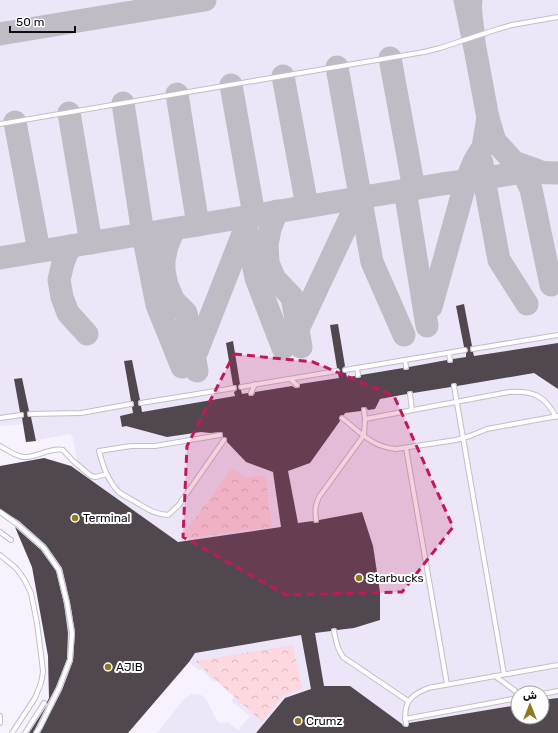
<svg xmlns="http://www.w3.org/2000/svg" width="558" height="733" font-family="Rubik,Cairo,sans-serif">
	<defs>
		<pattern id="forest-crowns" width="20" height="18" patternUnits="userSpaceOnUse"><rect width="20" height="18" fill="#fdd8df"/><path d="M2 6a3 3 0 1 1 6 0M12 15a3 3 0 1 1 6 0" fill="none" stroke="#d8b8be"/></pattern>
	</defs>
	<rect width="100%" height="100%" fill="#f7f2fe"/>
	<path fill="#ede5f8" fill-rule="evenodd" d="M0,0H558V733H157L184,699L192,694H198L203,696L206,699L216,719L219,722L223,723L228,722L238,730L250,716L231,701L236,695L233,692L229,693L217,681L214,682L202,670H198L189,662L128,733H28L49,698L48,656L32,567L15,526L0,516V466L44,458L70,466L77,462L73,438L70,434L26,442L23,424L0,426ZM518,693H542V717H518Z"/>
	<g fill="url(#forest-crowns)">
		<path d="M232,468L247,477L265,475L272,527L180,539Z"/>
		<path d="M293,645L302,688L282,696L262,722L195,661Z"/>
	</g>
	<g fill="none" stroke-linecap="round" stroke-linejoin="round">
		<g stroke="#c0bcc6" stroke-width="23">
			<path d="M465,0L474,43C474,29 469,15 471,0"/>
			<path d="M0,34L205,0"/>
			<path d="M474,43L488,118L495,141L514,162L539,171"/>
			<path d="M390,58L414,189"/>
			<path d="M337,67L372,262L404,335"/>
			<path d="M283,76L307,206"/>
			<path d="M231,85L254,215"/>
			<path d="M177,94L198,225"/>
			<path d="M123,103L143,234L157,305L182,367"/>
			<path d="M69,113L91,243"/>
			<path d="M15,122L39,251"/>
			<path d="M514,162L523,172L531,189L551,285"/>
			<path d="M482,163L484,179L499,260L527,304"/>
			<path d="M405,190L427,326"/>
			<path d="M277,211L270,229L267,245L268,263L275,279L292,297L301,347"/>
			<path d="M246,228L256,278L283,348"/>
			<path d="M174,229L167,246L164,260V271L167,285L174,301L186,313L197,371"/>
			<path d="M70,246L63,263L59,280L62,297L68,313L87,334"/>
			<path d="M0,258L442,184L466,181L523,172L558,173"/>
			<path d="M431,307L466,181L474,162L483,147L488,118"/>
			<path d="M298,329L360,197"/>
			<path d="M197,351L250,216"/>
		</g>
	</g>
	<g fill="#51484f">
		<path d="M464,304L472,346L470,347V350L471,352H473L474,356L558,343V389L534,373L457,386L456,383H454L451,384V387L413,393L412,391H409L407,392V394L380,399L375,409L368,410L366,407H363L361,408V411L345,413L344,415L340,416L339,418L340,421L310,463L288,471L298,523L313,521L314,523H317L319,522V520L362,512L373,546L380,592V620L354,628L337,630L336,628H334L331,629V631L315,633L324,686H350L402,724L403,726L406,727H408L409,723L518,705V717H542V700L558,698V733H256L285,698L311,689L301,635L195,653L189,662L128,733H40L62,690L73,661L75,632L70,602L62,568L46,545L19,521L0,509V466L44,458L71,466L178,542L281,527L273,472L246,462L227,442V438L223,437V434L222,432L210,433L201,432L167,437L126,426L122,427L120,416L133,413L132,407L134,406V404L133,401H131L124,361L132,360L140,400L138,401V404L139,406H141L142,412L235,396L234,392L237,390V387L236,385H233L226,343L233,341L240,384L239,385L238,387L239,389L241,390L242,394L248,393L249,396H252L254,395L255,392L292,386L295,388H298L300,387V384L339,378L338,374L340,371L339,369L337,368L330,325L338,324L345,366L343,368L342,370L343,372L346,373L347,377L355,376L356,378H359L361,377V375L403,368L404,370H407L409,369V367L447,360L448,363H451L453,362V359L466,357V353L468,351L467,348L464,347L456,306Z"/>
		<path d="M22,378L29,411L27,412V414L28,417H31L36,441L26,442L22,418L24,417V414L23,412H20L14,379Z"/>
		<path d="M15,527L41,550L56,571L64,604L68,633L67,659L56,687L47,704V702L49,698L48,656L32,567Z"/>
		<path d="M47,705L33,733H29Z"/>
	</g>
	<g fill="none" stroke-linecap="round" stroke-linejoin="round">
		<defs>
			<g id="service">
				<path d="M0,124L424,52L440,48L498,29L512,25L558,17"/>
				<path d="M473,349L558,335"/>
				<path d="M449,353L450,360"/>
				<path d="M405,360L406,367"/>
				<path d="M357,368L358,375"/>
				<path d="M345,370L465,350"/>
				<path d="M290,379L297,385"/>
				<path d="M454,386L504,674"/>
				<path d="M241,387L337,371"/>
				<path d="M251,393L255,384"/>
				<path d="M410,394L412,410"/>
				<path d="M141,403L234,388"/>
				<path d="M30,414L81,413L131,404"/>
				<path d="M0,418L21,415"/>
				<path d="M342,418C360,432 372,447 396,449L456,440L470,436L487,429L558,416"/>
				<path d="M365,419L509,392C533,390 545,396 556,417"/>
				<path d="M220,435L155,446H131L99,451C103,466 108,482 120,493C126,497 133,500 139,504C149,510 155,514 168,515L178,506L224,440"/>
				<path d="M0,446C7,450 15,456 23,457C36,458 50,447 63,450L72,460L91,476L96,477L106,474"/>
				<path d="M406,448L447,684"/>
				<path d="M0,512L17,524L44,548L59,570L67,603L72,633L70,660L59,688L40,727L36,733"/>
				<path d="M316,520C315,511 315,505 319,497L364,435L365,419L364,410"/>
				<path d="M0,532L11,540"/>
				<path d="M0,555L16,568L24,579L31,593L37,623L42,662L43,672L41,683L35,698L12,733"/>
				<path d="M334,631C336,641 337,648 343,657L408,701"/>
				<path d="M495,676L518,693"/>
				<path d="M542,694L558,691"/>
				<path d="M0,716V723"/>
				<path d="M405,719L518,698"/>
				<path d="M406,724C403,703 409,696 428,688L558,665"/>
				<path d="M25,733L44,703"/>
			</g>
		</defs>
		<use href="#service" stroke="#c2bec9" stroke-width="6"/>
		<use href="#service" stroke="#fff" stroke-width="4"/>
	</g>
	<path fill="#c2185b" fill-opacity="0.2" stroke="#c2185b" stroke-width="3" stroke-dasharray="8 5" stroke-linejoin="round" d="M234,354L313,362L394,396L453,527L402,592L286,595L183,537L187,446Z"/>
	<g fill="#8f781e" stroke="#fff" stroke-width="1.5">
		<circle cx="75" cy="518" r="4"/>
		<circle cx="359" cy="578" r="4"/>
		<circle cx="108" cy="667" r="4"/>
		<circle cx="298" cy="721" r="4"/>
	</g>
	<g text-anchor="middle" dominant-baseline="central" stroke-width="4" stroke-linejoin="round" paint-order="stroke">
		<g font-size="12" fill="#0e0d11" stroke="#fff" text-anchor="start">
			<text x="83" y="518">Terminal</text>
			<text x="367" y="578">Starbucks</text>
			<text x="116" y="667">AJIB</text>
			<text x="306" y="721">Crumz</text>
		</g>
	</g>
	<g transform="translate(530 705)"><circle r="19" fill="#ffffff" stroke="#9f9ea0"/>
	<path d="M0-3L7 15L0 10L-7 15Z" fill="#8f781e"/>
	<text y="-6" font-size="11" font-weight="bold" text-anchor="middle" fill="#0e0d11">ش</text>
	</g>
	<path d="M10 26v6h65v-6" fill="none" stroke="#0e0d11" stroke-width="2"/>
	<text x="16" y="26" font-size="12" fill="#0e0d11" stroke="#ffffff" stroke-width="3" paint-order="stroke">50 m</text>
</svg>
